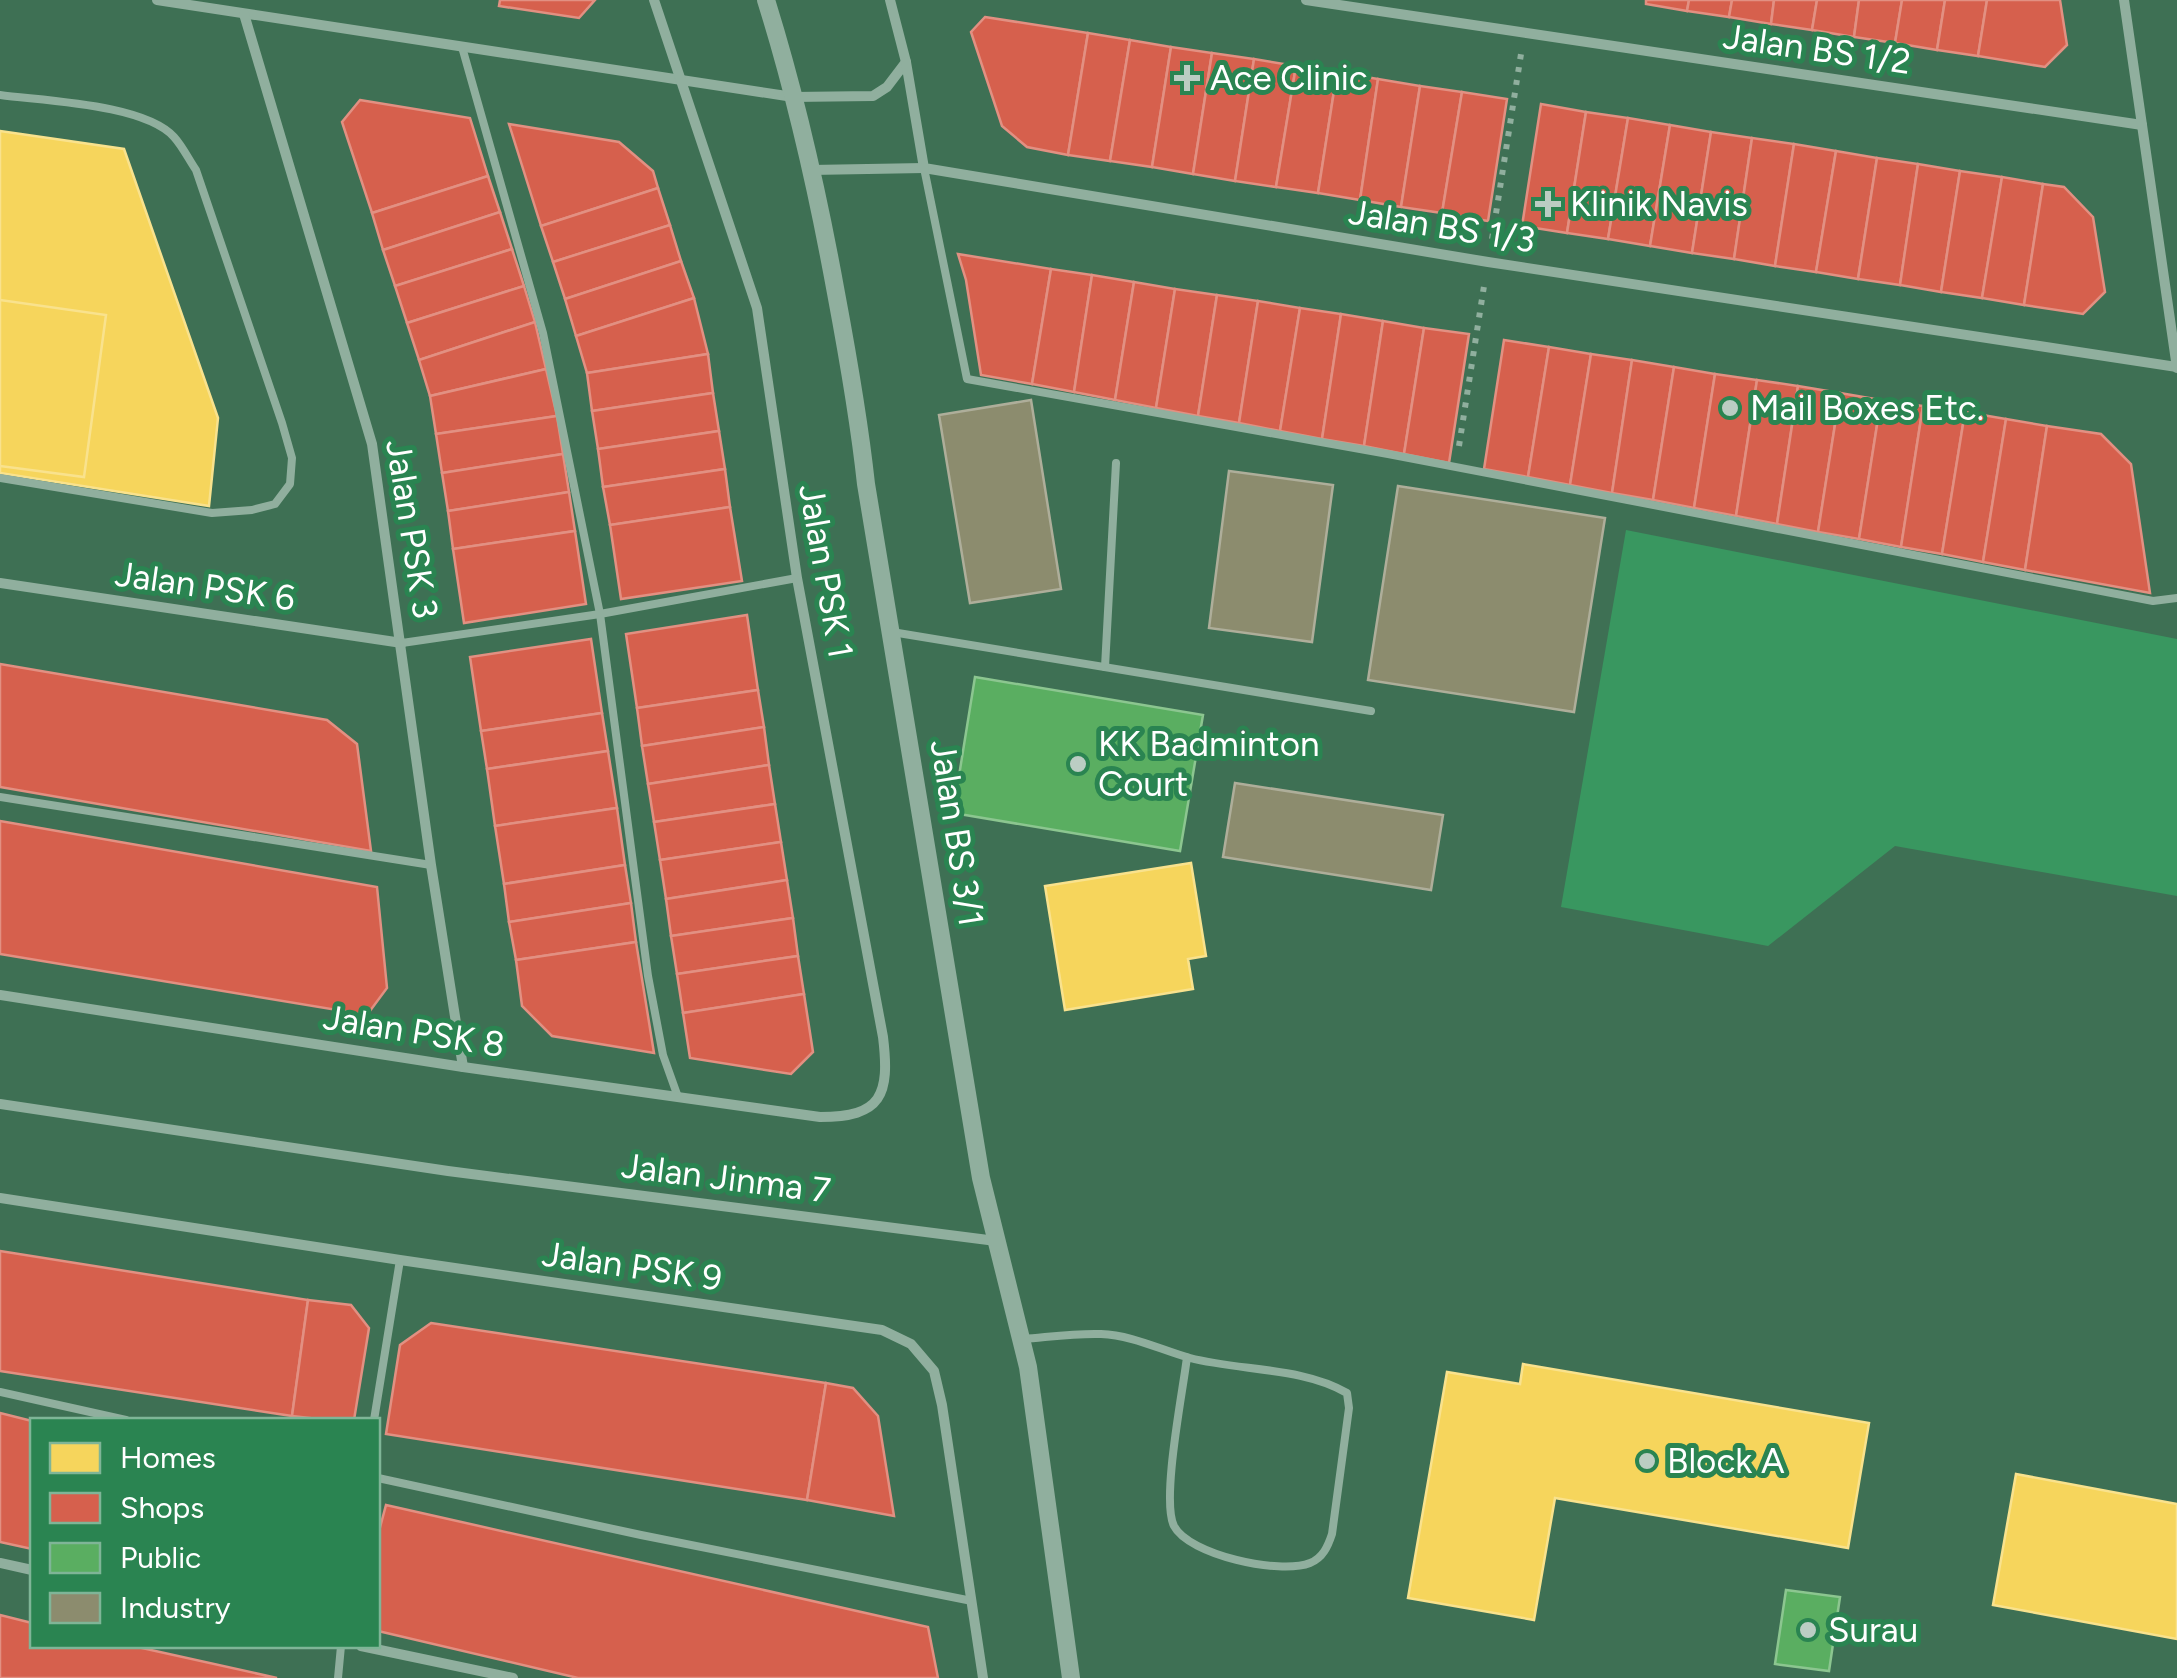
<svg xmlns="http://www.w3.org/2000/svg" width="2177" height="1678" font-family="Figtree,sans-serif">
	<rect width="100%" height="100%" fill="#3e7054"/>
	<path fill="#399760" d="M1626,530L2177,639V896L1895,846L1768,946L1561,907Z"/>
	<g fill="#f6d55c" stroke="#f9e28d" stroke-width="2.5">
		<path d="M0,131L124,149L218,418L209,506L0,473Z"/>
		<path d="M0,300L106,315L84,477L0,466Z"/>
		<path d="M1191,863L1206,956L1188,959L1193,989L1065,1010L1045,886Z"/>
		<path d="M1523,1364L1869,1423L1848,1548L1555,1498L1534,1620L1408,1598L1447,1372L1520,1384Z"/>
		<path d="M2016,1474L2177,1504V1639L1993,1605Z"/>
	</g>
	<g fill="#d6604d" stroke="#e29082" stroke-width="2.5">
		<path d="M500,0H595L579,18L499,6Z"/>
		<path d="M1646,0H1689L1687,11L1646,4Z"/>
		<path d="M1689,0H1732L1729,17L1687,11Z"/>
		<path d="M1732,0H1774L1771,24L1729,17Z"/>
		<path d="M1774,0H1817L1812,30L1771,24Z"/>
		<path d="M1817,0H1859L1854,37L1812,30Z"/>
		<path d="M1859,0H1902L1895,43L1854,37Z"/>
		<path d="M1902,0H1945L1937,50L1895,43Z"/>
		<path d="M1945,0H1987L1978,56L1937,50Z"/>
		<path d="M1987,0H2060L2067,45L2045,67L1978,56Z"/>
		<path d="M985,17L1088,33L1068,155L1027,147L1002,126L971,32Z"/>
		<path d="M1088,33L1130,40L1110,161L1068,155Z"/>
		<path d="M1130,40L1171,47L1152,167L1110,161Z"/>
		<path d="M1171,47L1212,53L1193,174L1152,167Z"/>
		<path d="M1212,53L1254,59L1235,181L1193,174Z"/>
		<path d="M1254,59L1296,66L1276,187L1235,181Z"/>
		<path d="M1296,66L1337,72L1318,193L1276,187Z"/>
		<path d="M1337,72L1378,79L1360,200L1318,193Z"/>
		<path d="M1378,79L1420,86L1401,207L1360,200Z"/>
		<path d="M1420,86L1462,92L1442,213L1401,207Z"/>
		<path d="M1462,92L1507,99L1488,221L1442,213Z"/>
		<path d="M360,100L470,118L488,176L372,213L342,122Z"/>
		<path d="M1541,104L1586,112L1567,233L1522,226Z"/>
		<path d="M1586,112L1628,118L1608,239L1567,233Z"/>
		<path d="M1628,118L1670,125L1650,246L1608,239Z"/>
		<path d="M509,124L619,142L653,171L658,188L541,226Z"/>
		<path d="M1670,125L1711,132L1692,253L1650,246Z"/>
		<path d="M1711,132L1752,138L1734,259L1692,253Z"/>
		<path d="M1752,138L1794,144L1775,266L1734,259Z"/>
		<path d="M1794,144L1836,151L1816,272L1775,266Z"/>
		<path d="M1836,151L1877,158L1858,279L1816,272Z"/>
		<path d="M1877,158L1918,164L1900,285L1858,279Z"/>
		<path d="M1918,164L1960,171L1941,292L1900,285Z"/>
		<path d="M1960,171L2002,177L1982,298L1941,292Z"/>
		<path d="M488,176L500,212L383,250L372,213Z"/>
		<path d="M2002,177L2043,184L2024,305L1982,298Z"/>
		<path d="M2043,184L2064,187L2093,217L2105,292L2083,314L2024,305Z"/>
		<path d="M658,188L670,225L553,262L541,226Z"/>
		<path d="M500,212L512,249L395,286L383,250Z"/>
		<path d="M670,225L681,261L565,299L553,262Z"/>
		<path d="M512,249L524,286L407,323L395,286Z"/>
		<path d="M958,254L1051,269L1032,384L981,375L966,280Z"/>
		<path d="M681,261L694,298L576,336L565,299Z"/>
		<path d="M1051,269L1092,275L1074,392L1032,384Z"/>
		<path d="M1092,275L1134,282L1115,400L1074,392Z"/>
		<path d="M1134,282L1175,289L1156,408L1115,400Z"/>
		<path d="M524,286L535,322L419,360L407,323Z"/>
		<path d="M1175,289L1217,295L1198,416L1156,408Z"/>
		<path d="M1217,295L1258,301L1239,423L1198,416Z"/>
		<path d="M694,298L708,354L587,373L576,336Z"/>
		<path d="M1258,301L1300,308L1280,431L1239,423Z"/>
		<path d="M1300,308L1341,314L1322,439L1280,431Z"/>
		<path d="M1341,314L1383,321L1364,446L1322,439Z"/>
		<path d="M1383,321L1424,328L1404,454L1364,446Z"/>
		<path d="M535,322L546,369L430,396L419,360Z"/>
		<path d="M1424,328L1469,334L1449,463L1404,454Z"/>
		<path d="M1504,340L1549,347L1528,477L1484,469Z"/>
		<path d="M1549,347L1591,354L1570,485L1528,477Z"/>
		<path d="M708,354L713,393L592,411L587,373Z"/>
		<path d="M1591,354L1632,360L1612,493L1570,485Z"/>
		<path d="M1632,360L1674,367L1653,500L1612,493Z"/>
		<path d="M1674,367L1715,374L1694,508L1653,500Z"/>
		<path d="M546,369L557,416L436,434L430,396Z"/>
		<path d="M1715,374L1757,380L1736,516L1694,508Z"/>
		<path d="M1757,380L1798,386L1777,524L1736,516Z"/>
		<path d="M1798,386L1840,393L1818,532L1777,524Z"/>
		<path d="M713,393L719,431L598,449L592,411Z"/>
		<path d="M1840,393L1881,400L1859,539L1818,532Z"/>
		<path d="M1881,400L1923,406L1901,547L1859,539Z"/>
		<path d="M1923,406L1965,412L1942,554L1901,547Z"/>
		<path d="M1965,412L2006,419L1983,562L1942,554Z"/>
		<path d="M557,416L563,454L442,473L436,434Z"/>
		<path d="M2006,419L2047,426L2025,570L1983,562Z"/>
		<path d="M2047,426L2101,434L2131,464L2150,593L2025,570Z"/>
		<path d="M719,431L725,469L603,487L598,449Z"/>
		<path d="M563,454L569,492L448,511L442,473Z"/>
		<path d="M725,469L730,507L610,525L603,487Z"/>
		<path d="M569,492L575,531L453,549L448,511Z"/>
		<path d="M730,507L742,581L621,599L610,525Z"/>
		<path d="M575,531L586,604L464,623L453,549Z"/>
		<path d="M747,615L758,690L637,708L626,634Z"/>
		<path d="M591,639L602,713L481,731L470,657Z"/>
		<path d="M0,664L327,720L357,744L371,851L0,787Z"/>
		<path d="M758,690L764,727L642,746L637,708Z"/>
		<path d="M602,713L608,751L487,769L481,731Z"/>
		<path d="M764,727L769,765L648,784L642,746Z"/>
		<path d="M608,751L617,808L495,826L487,769Z"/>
		<path d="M769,765L775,804L654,822L648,784Z"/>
		<path d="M775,804L781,842L660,860L654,822Z"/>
		<path d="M617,808L625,865L504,884L495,826Z"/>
		<path d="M0,821L377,887L387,988L367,1015L0,954Z"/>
		<path d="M781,842L787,880L666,899L660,860Z"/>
		<path d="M625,865L631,903L509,922L504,884Z"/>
		<path d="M787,880L793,918L671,936L666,899Z"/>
		<path d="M631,903L636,942L516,960L509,922Z"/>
		<path d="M793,918L798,956L677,974L671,936Z"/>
		<path d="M636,942L654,1053L552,1036L522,1006L516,960Z"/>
		<path d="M798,956L804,994L683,1013L677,974Z"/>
		<path d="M804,994L813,1052L791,1074L690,1058L683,1013Z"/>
		<path d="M0,1251L308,1300L292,1416L0,1371Z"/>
		<path d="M308,1300L351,1305L369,1328L354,1420H327L292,1416Z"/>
		<path d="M431,1323L826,1383L807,1500L386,1434L400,1345Z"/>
		<path d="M826,1383L853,1388L878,1416L894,1516L807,1500Z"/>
		<path d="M0,1413L32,1421V1549L0,1542Z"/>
		<path d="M386,1505L928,1627L938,1678H578L378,1631V1535Z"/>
		<path d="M0,1615L32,1623V1646H133L277,1678H0Z"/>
	</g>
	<g fill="#5aae61" stroke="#8cc690" stroke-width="2.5">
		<path d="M975,677L1203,715L1180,851L953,813Z"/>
		<path d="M1786,1590L1840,1597L1829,1671L1775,1664Z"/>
	</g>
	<g fill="#8c8c6e" stroke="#aeae9a" stroke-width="2.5">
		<path d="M1031,400L1061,589L970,603L939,415Z"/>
		<path d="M1229,471L1333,485L1312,642L1209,628Z"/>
		<path d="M1398,486L1605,518L1574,712L1368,680Z"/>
		<path d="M1235,783L1443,815L1431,890L1223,857Z"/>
	</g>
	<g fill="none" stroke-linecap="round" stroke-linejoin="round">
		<g stroke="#90af9e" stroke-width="6" stroke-dasharray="5 8" stroke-linecap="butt">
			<path d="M1492,239L1521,54"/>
			<path d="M1459,446L1484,286"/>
		</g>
		<g stroke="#90af9e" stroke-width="8">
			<path d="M462,47L543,333L600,614L648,976L663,1055L678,1097"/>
			<path d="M0,95C44,101 144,104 174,137C183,147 189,160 196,170L282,423L292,458L290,484L275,504L252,510L212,513L0,478"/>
			<path d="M924,168L967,379L1388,454L2153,601L2177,598"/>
			<path d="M892,632L1371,711"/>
			<path d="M402,643L600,614L797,578"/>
			<path d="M1105,667L1116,463"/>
			<path d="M0,797L431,865"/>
			<path d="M1024,1339C1049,1337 1076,1333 1101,1334C1132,1335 1161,1350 1190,1358C1240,1371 1303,1367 1347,1393L1349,1408L1332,1534C1328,1546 1323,1558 1310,1563C1280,1575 1189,1555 1174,1526C1161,1500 1183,1391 1187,1357"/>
			<path d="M0,1392L126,1420"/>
			<path d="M374,1420L400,1260"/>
			<path d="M378,1478L641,1535L972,1601"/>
			<path d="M338,1678L341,1646"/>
		</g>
		<g stroke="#90af9e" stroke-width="10">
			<path d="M157,0L793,97L873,96L887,87L906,62"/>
			<path d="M890,0L906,62L924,168L1488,262L2177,367"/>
			<path d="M1306,0L2142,125"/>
			<path d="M2124,0L2177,368"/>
			<path d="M244,14L372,444L431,865L463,1067"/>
			<path d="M811,170L924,168"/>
			<path d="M0,583L402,643"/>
			<path d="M0,995L463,1067L820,1117C882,1117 890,1095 883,1037L797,578L757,308L654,0"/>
			<path d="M0,1104L448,1171L996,1241"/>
			<path d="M0,1198L400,1260L882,1330L911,1344L934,1371L942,1405L983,1678"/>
			<path d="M0,1563L32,1570"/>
			<path d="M361,1646L513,1678"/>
		</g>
		<path stroke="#90af9e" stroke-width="18" d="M766,0C796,96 818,194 836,293C848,357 859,419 866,484L981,1178L1028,1367L1071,1678"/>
	</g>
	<g fill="#bbcdc3" stroke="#2a8451" stroke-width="4">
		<path d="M1182 63h10v10h10v10h-10v10h-10v-10h-10v-10h10z"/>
		<path d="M1543 189h10v10h10v10h-10v10h-10v-10h-10v-10h10z"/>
		<circle cx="1730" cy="408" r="10"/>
		<circle cx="1078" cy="764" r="10"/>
		<circle cx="1647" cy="1461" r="10"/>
		<circle cx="1808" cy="1630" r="10"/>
	</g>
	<g text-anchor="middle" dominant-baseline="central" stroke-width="10" stroke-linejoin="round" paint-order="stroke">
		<g font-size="35" fill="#fff" stroke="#2a8451">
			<text transform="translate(1817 49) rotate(8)">Jalan BS 1/2</text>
			<text transform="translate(1442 226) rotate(9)">Jalan BS 1/3</text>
			<text transform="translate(412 529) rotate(81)">Jalan PSK 3</text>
			<text transform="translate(826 571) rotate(80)">Jalan PSK 1</text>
			<text transform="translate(205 586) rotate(8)">Jalan PSK 6</text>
			<text transform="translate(957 833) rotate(81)">Jalan BS 3/1</text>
			<text transform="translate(414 1031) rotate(9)">Jalan PSK 8</text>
			<text transform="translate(726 1178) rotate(7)">Jalan Jinma 7</text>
			<text transform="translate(632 1266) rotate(8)">Jalan PSK 9</text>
		</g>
		<g font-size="35" fill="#fff" stroke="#2a8451" text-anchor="start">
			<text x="1210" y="78">Ace Clinic</text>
			<text x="1570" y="204">Klinik Navis</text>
			<text x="1750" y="408">Mail Boxes Etc.</text>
			<text x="1098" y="744">KK Badminton<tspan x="1098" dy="40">Court</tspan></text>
			<text x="1667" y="1461">Block A</text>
			<text x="1828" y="1630">Surau</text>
		</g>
	</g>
	<rect x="30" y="1418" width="350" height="230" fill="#2a8451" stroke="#7fb597" stroke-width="2.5"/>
	<rect x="50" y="1443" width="50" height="30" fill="#f6d55c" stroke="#7fb597" stroke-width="2.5"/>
	<text x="120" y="1468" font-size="30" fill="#ffffff">Homes</text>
	<rect x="50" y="1493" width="50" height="30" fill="#d6604d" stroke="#7fb597" stroke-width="2.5"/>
	<text x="120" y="1518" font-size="30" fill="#ffffff">Shops</text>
	<rect x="50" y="1543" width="50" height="30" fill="#5aae61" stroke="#7fb597" stroke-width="2.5"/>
	<text x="120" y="1568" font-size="30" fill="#ffffff">Public</text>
	<rect x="50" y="1593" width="50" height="30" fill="#8c8c6e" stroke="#7fb597" stroke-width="2.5"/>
	<text x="120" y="1618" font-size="30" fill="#ffffff">Industry</text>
</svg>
